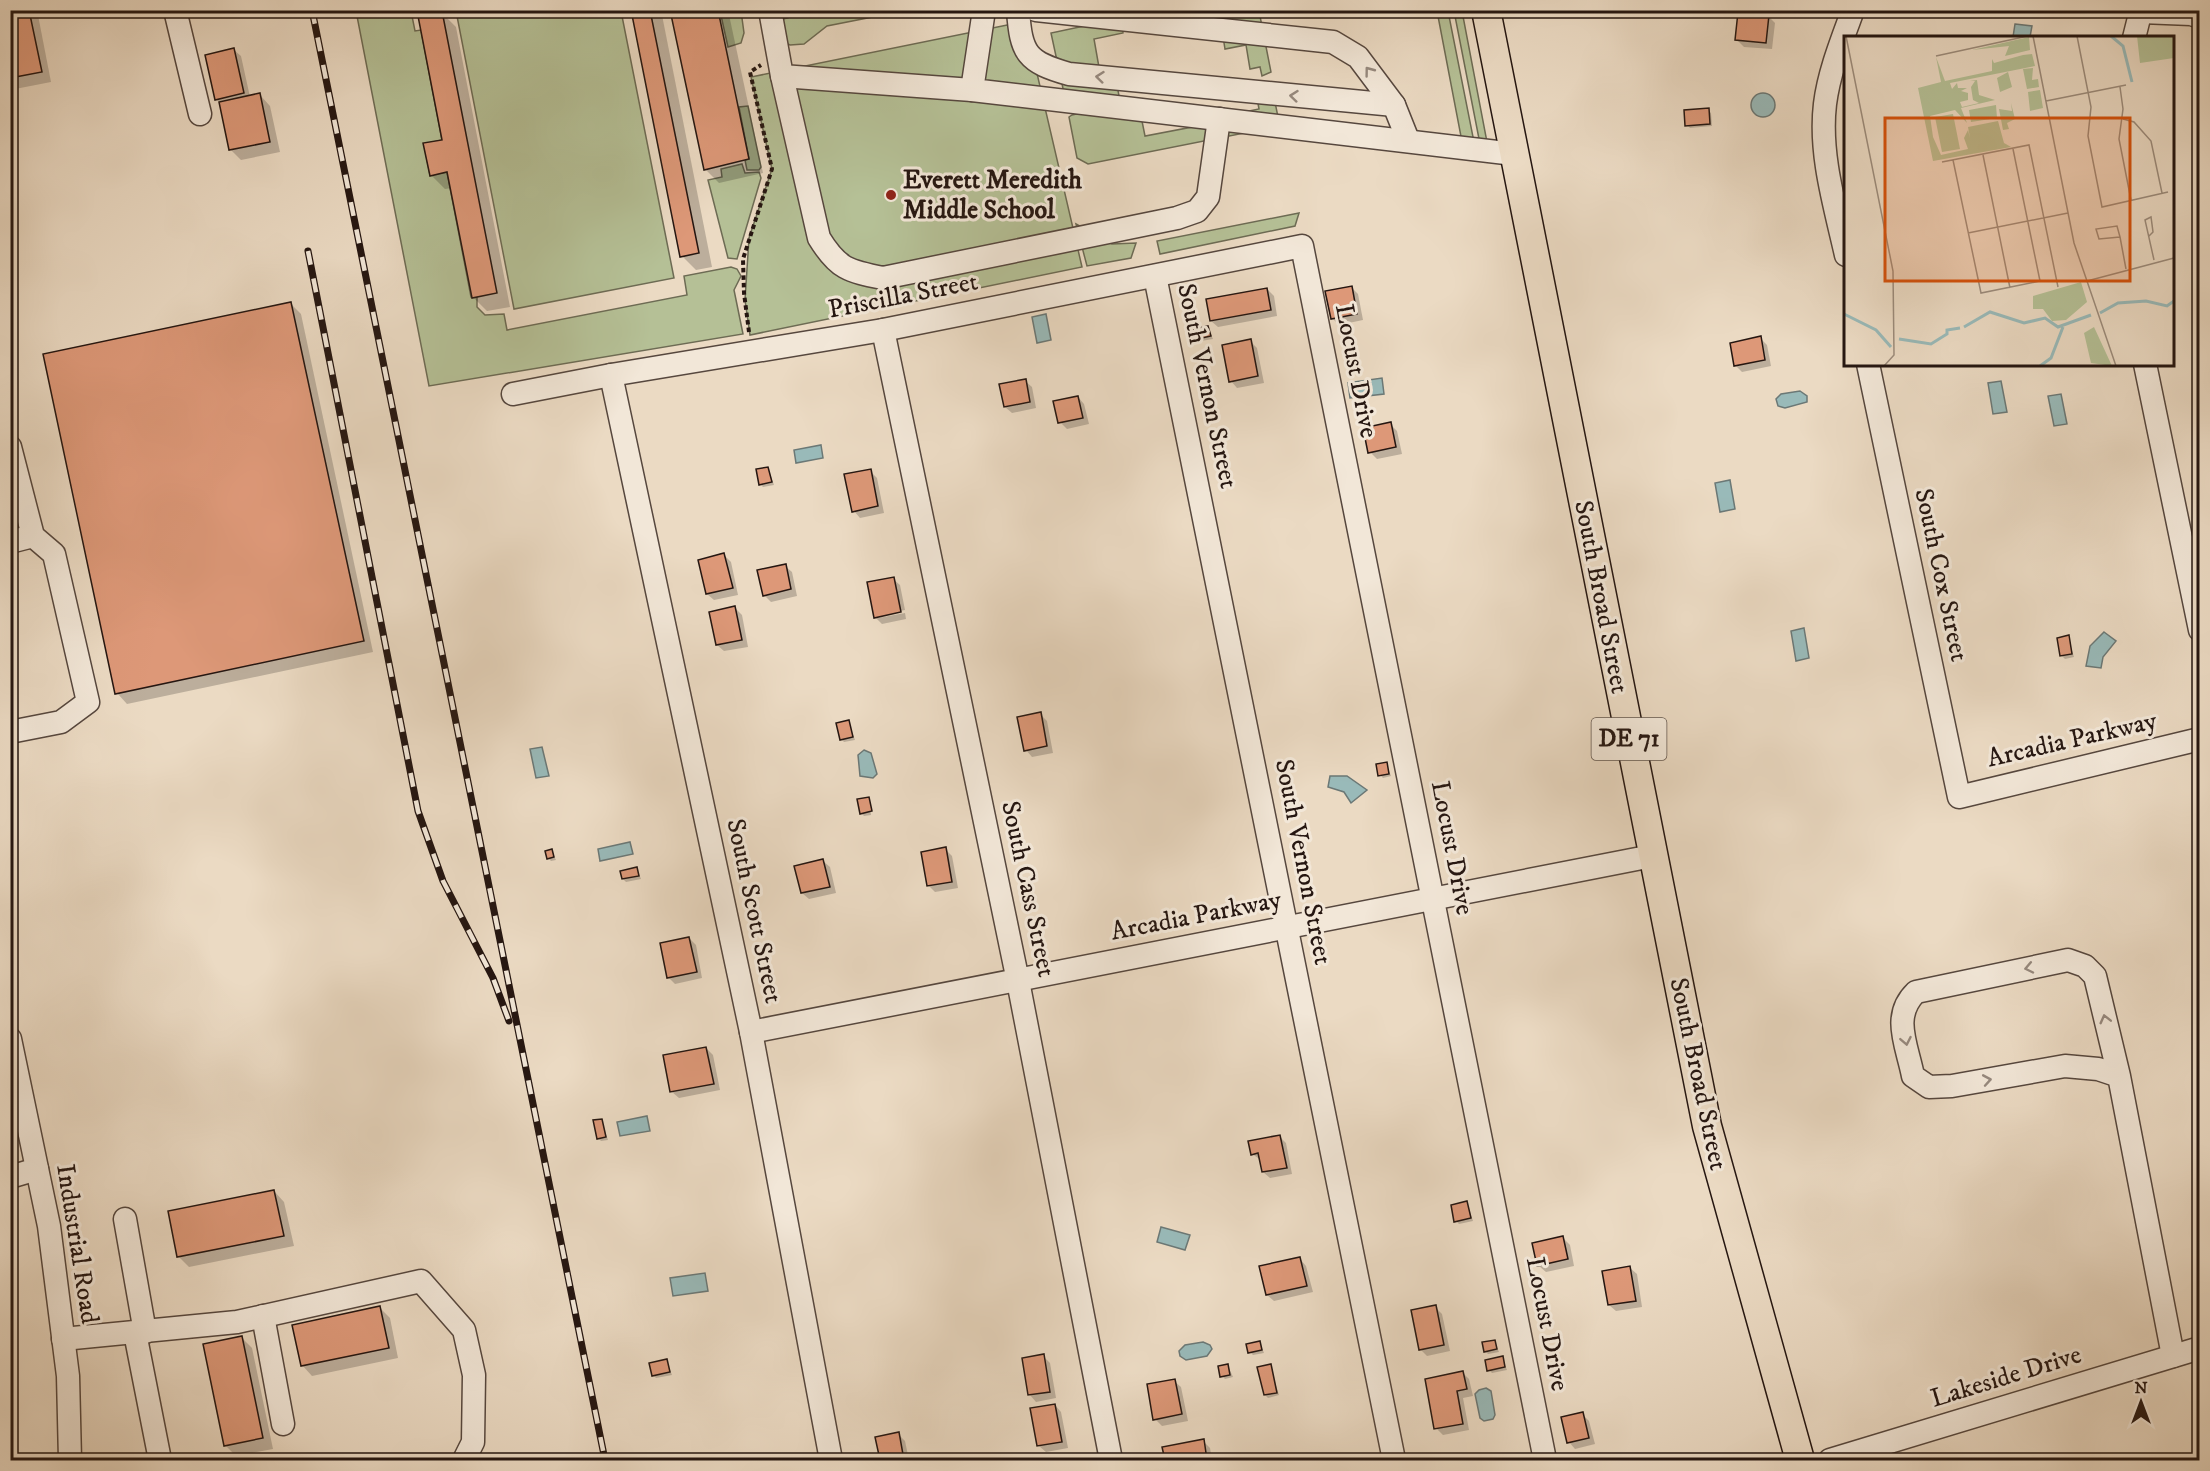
<svg xmlns="http://www.w3.org/2000/svg" width="2210" height="1471" font-family="'IM FELL DW Pica',serif">
	<rect width="100%" height="100%" fill="#ebdac3"/>
	<filter id="stains"><feTurbulence type="fractalNoise" baseFrequency=".00333" numOctaves="4"/><feColorMatrix values="0 0 0 0 .2 0 0 0 0 .09 0 0 0 0 .02 0 0 0 .5 -.17"/></filter>
	<radialGradient id="worn" r=".72"><stop offset=".6" stop-color="#630" stop-opacity="0"/><stop offset="1" stop-color="#630" stop-opacity=".3"/></radialGradient>
	<g fill="#b5c096" stroke="#6d6b54" stroke-width="1.5">
		<path d="M356,11H411L415,31L421,30L442,140L424,144L430,175L447,172L471,297H477V307L485,315L504,314L507,330L687,295L684,276L731,267L737,269L741,276L734,290L743,334L429,386Z"/>
		<path d="M456,11H621L674,278L514,309Z"/>
		<path d="M720,11H741L744,33L741,43L728,47Z"/>
		<path d="M787,11H903L827,26L804,44L790,45L777,39L773,21L788,18Z"/>
		<path d="M1219,11H1259L1271,72L1262,76L1260,67L1250,69L1246,45L1225,49Z"/>
		<path d="M1437,11H1448L1476,152L1463,147Z"/>
		<path d="M1454,11H1462L1487,142L1481,149Z"/>
		<path d="M1122,18L1123,33L1094,39L1100,73L1117,85L1119,96L1067,107L1051,33Z"/>
		<path d="M1017,23L1026,26L1082,267L750,335L745,300L749,238L772,169L751,77Z"/>
		<path d="M1255,87H1272L1279,122L1275,127L1088,164L1077,158L1069,117L1072,115L1120,104L1140,111L1145,136L1234,119L1235,114L1259,109Z"/>
		<path d="M748,106L761,167L759,170H747L745,160L749,159L739,107Z"/>
		<path d="M742,164L745,173L759,172L761,178L737,259L728,258L708,180L722,177L721,169Z"/>
		<path d="M1299,213L1295,226L1160,254L1157,241Z"/>
		<path d="M1076,224L1112,244L1136,243L1131,258L1087,266Z"/>
	</g>
	<g fill="#99bab9" stroke="#6b7876" stroke-width="1.5">
		<path d="M2015,24L2032,26L2030,37H2013Z"/>
		<circle cx="1763" cy="105" r="12"/>
		<path d="M1046,314L1051,340L1037,343L1032,317Z"/>
		<path d="M1382,378L1384,394L1350,398L1348,383Z"/>
		<path d="M2001,381L2007,412L1993,414L1988,383Z"/>
		<path d="M1800,391L1807,396V402L1785,408L1778,406L1776,399L1781,394Z"/>
		<path d="M2061,394L2067,424L2054,426L2048,396Z"/>
		<path d="M821,445L823,458L796,463L794,450Z"/>
		<path d="M1730,480L1735,509L1720,512L1715,483Z"/>
		<path d="M1804,628L1809,658L1796,661L1791,631Z"/>
		<path d="M2104,632L2116,641L2103,657L2101,668L2086,666L2090,646Z"/>
		<path d="M542,747L549,776L536,778L530,749Z"/>
		<path d="M864,750L871,753L877,774L873,778L860,776L858,755Z"/>
		<path d="M1330,776H1347L1367,790L1351,803L1344,792L1328,787Z"/>
		<path d="M630,842L633,854L600,861L598,849Z"/>
		<path d="M647,1116L650,1131L620,1136L617,1122Z"/>
		<path d="M1161,1227L1190,1235L1185,1250L1157,1242Z"/>
		<path d="M705,1273L708,1291L673,1296L670,1278Z"/>
		<path d="M1203,1342L1210,1345L1212,1349L1207,1356L1186,1360L1180,1356L1179,1351L1185,1345Z"/>
		<path d="M1486,1388L1491,1391L1495,1415L1493,1419L1484,1421L1480,1418L1475,1394L1479,1390Z"/>
	</g>
	<g fill="#0003">
		<path d="M10,10H37L51,82L10,90Z"/>
		<path d="M632,10H661L712,267L696,270L682,256Z"/>
		<path d="M671,10H728L763,173L719,183L705,169Z"/>
		<path d="M442,13L456,27L510,307L487,311L473,297L452,188L445,189L431,175L443,141Z"/>
		<path d="M1768,16L1775,23L1772,49L1744,47L1737,40Z"/>
		<path d="M234,50L241,56L250,97L260,95L270,106L280,152L241,160L231,150L221,104L216,99Z"/>
		<path d="M1708,110L1711,113L1712,126L1690,128L1687,125Z"/>
		<path d="M1352,288L1358,294L1363,320L1339,325L1332,318Z"/>
		<path d="M1267,289L1274,296L1277,316L1218,327L1211,321Z"/>
		<path d="M291,304L301,314L373,652L127,704L117,693Z"/>
		<path d="M1207,327L1213,339L1201,341L1198,338Z"/>
		<path d="M1760,338L1767,345L1771,366L1742,372L1735,365Z"/>
		<path d="M1250,341L1257,348L1264,383L1237,388L1231,381Z"/>
		<path d="M1025,381L1032,387L1036,408L1012,413L1005,407Z"/>
		<path d="M1078,397L1084,404L1089,424L1067,429L1060,422Z"/>
		<path d="M1390,424L1397,431L1402,454L1377,459L1370,452Z"/>
		<path d="M768,468L774,485L763,487L760,484Z"/>
		<path d="M870,471L877,478L884,513L860,518L854,511Z"/>
		<path d="M724,555L731,562L738,595L714,600L707,594Z"/>
		<path d="M785,566L792,572L797,596L771,602L764,595Z"/>
		<path d="M893,579L900,585L905,610L878,615V618L905,613L906,619L882,624L875,617Z"/>
		<path d="M735,608L742,615L748,647L724,651L717,645Z"/>
		<path d="M2068,637L2074,657L2065,659L2062,656Z"/>
		<path d="M1040,714L1047,721L1053,753L1032,757L1026,750Z"/>
		<path d="M848,722L855,740L844,742L841,739Z"/>
		<path d="M1386,763L1391,776L1383,778L1380,775Z"/>
		<path d="M869,798L871,815L864,816L861,813Z"/>
		<path d="M945,849L952,856L958,888L935,892L929,886Z"/>
		<path d="M551,851L556,860L551,861L548,858Z"/>
		<path d="M823,861L830,867L836,893L809,899L802,893Z"/>
		<path d="M637,869L641,879L626,882L623,879Z"/>
		<path d="M689,938L696,945L702,978L675,984L668,977Z"/>
		<path d="M706,1048L713,1055L720,1090L679,1098L672,1092L664,1057Z"/>
		<path d="M601,1120L608,1140L601,1141L598,1138Z"/>
		<path d="M1280,1137L1286,1143L1292,1174L1270,1178L1263,1172L1261,1160L1252,1154Z"/>
		<path d="M274,1191L284,1202L294,1246L189,1267L179,1257L169,1212Z"/>
		<path d="M1467,1203L1473,1221L1459,1224L1456,1221Z"/>
		<path d="M1563,1238L1570,1245L1574,1266L1546,1272L1539,1266L1534,1244Z"/>
		<path d="M1300,1259L1306,1266L1313,1292L1274,1301L1267,1295Z"/>
		<path d="M1630,1268L1637,1274L1642,1307L1616,1311L1609,1305Z"/>
		<path d="M1435,1307L1442,1314L1450,1351L1427,1356L1420,1349Z"/>
		<path d="M380,1308L390,1318L398,1358L312,1376L302,1365Z"/>
		<path d="M241,1337L252,1348L273,1449L236,1456L226,1446Z"/>
		<path d="M1494,1341L1499,1352L1488,1354L1485,1351Z"/>
		<path d="M1260,1343L1264,1353L1253,1355L1250,1352Z"/>
		<path d="M1043,1356L1050,1363L1056,1398L1036,1402L1030,1395Z"/>
		<path d="M1502,1358L1507,1370L1492,1373L1489,1370Z"/>
		<path d="M666,1360L672,1375L656,1378L653,1375Z"/>
		<path d="M1228,1366L1233,1377L1225,1379L1222,1376Z"/>
		<path d="M1270,1366L1279,1395L1268,1398L1265,1395Z"/>
		<path d="M1463,1373L1469,1379L1473,1396L1463,1398L1469,1430L1443,1435L1436,1428Z"/>
		<path d="M1174,1381L1181,1387L1188,1421L1162,1426L1155,1419Z"/>
		<path d="M1055,1405L1061,1412L1068,1448L1046,1452L1039,1446Z"/>
		<path d="M1582,1414L1589,1421L1595,1444L1575,1449L1569,1442Z"/>
		<path d="M898,1434L905,1441L909,1460H881L877,1438Z"/>
		<path d="M1203,1441L1210,1448L1212,1460H1166L1164,1448Z"/>
	</g>
	<g fill="#dd9878" stroke="#251611" stroke-width="1.5">
		<path d="M10,10H29L42,72L10,78Z"/>
		<path d="M631,10H650L699,253L680,257Z"/>
		<path d="M670,10H718L749,159L704,170Z"/>
		<path d="M442,11L497,293L472,298L447,172L430,176L423,143L442,140L418,16Z"/>
		<path d="M1738,12L1769,15L1766,43L1735,40Z"/>
		<path d="M234,48L244,93L215,100L205,55Z"/>
		<path d="M260,93L270,142L229,150L219,102Z"/>
		<path d="M1709,108L1710,124L1685,126L1684,110Z"/>
		<path d="M1352,286L1357,314L1331,319L1325,291Z"/>
		<path d="M1267,288L1271,310L1210,321L1206,299Z"/>
		<path d="M291,302L364,641L115,694L43,354Z"/>
		<path d="M1208,326L1211,336L1197,339L1194,329Z"/>
		<path d="M1761,336L1765,360L1734,366L1730,343Z"/>
		<path d="M1251,339L1258,376L1229,382L1222,345Z"/>
		<path d="M2200,344V381L2193,346Z"/>
		<path d="M1026,379L1030,402L1004,407L999,384Z"/>
		<path d="M1078,396L1083,418L1058,423L1053,401Z"/>
		<path d="M1391,422L1396,447L1368,453L1363,428Z"/>
		<path d="M768,467L772,482L759,485L756,469Z"/>
		<path d="M871,469L878,506L852,512L844,474Z"/>
		<path d="M724,553L733,588L706,594L698,560Z"/>
		<path d="M786,564L791,589L763,596L757,570Z"/>
		<path d="M894,577L901,612L874,618L867,582Z"/>
		<path d="M735,606L742,640L716,645L709,612Z"/>
		<path d="M2069,635L2072,654L2060,656L2057,638Z"/>
		<path d="M1041,712L1047,746L1024,751L1017,717Z"/>
		<path d="M849,720L853,737L840,740L836,723Z"/>
		<path d="M1387,762L1389,774L1378,776L1376,764Z"/>
		<path d="M869,797L872,811L860,814L857,799Z"/>
		<path d="M946,847L952,882L927,886L921,852Z"/>
		<path d="M552,849L554,857L547,859L545,851Z"/>
		<path d="M823,859L830,887L801,893L794,866Z"/>
		<path d="M637,867L639,876L622,879L620,871Z"/>
		<path d="M689,937L697,972L667,978L660,943Z"/>
		<path d="M706,1047L714,1084L670,1092L663,1055Z"/>
		<path d="M602,1119L606,1137L597,1139L593,1120Z"/>
		<path d="M1280,1135L1287,1168L1262,1172L1258,1153L1251,1155L1248,1141Z"/>
		<path d="M274,1190L284,1236L177,1257L168,1211Z"/>
		<path d="M1467,1201L1471,1218L1454,1222L1451,1205Z"/>
		<path d="M1563,1236L1568,1259L1537,1266L1532,1243Z"/>
		<path d="M1300,1257L1307,1286L1266,1295L1259,1266Z"/>
		<path d="M1630,1266L1636,1301L1608,1305L1602,1271Z"/>
		<path d="M1436,1305L1444,1345L1419,1350L1411,1310Z"/>
		<path d="M380,1306L389,1348L301,1366L292,1325Z"/>
		<path d="M242,1336L263,1438L224,1446L203,1344Z"/>
		<path d="M1495,1340L1497,1349L1484,1352L1482,1342Z"/>
		<path d="M1260,1341L1262,1350L1248,1353L1246,1344Z"/>
		<path d="M1044,1354L1050,1392L1028,1395L1022,1358Z"/>
		<path d="M1503,1356L1505,1367L1487,1371L1485,1360Z"/>
		<path d="M667,1359L670,1372L652,1376L649,1363Z"/>
		<path d="M1228,1364L1230,1375L1220,1377L1218,1366Z"/>
		<path d="M1271,1364L1277,1393L1264,1395L1257,1367Z"/>
		<path d="M1463,1371L1467,1389L1457,1391L1463,1424L1434,1429L1425,1379Z"/>
		<path d="M1175,1379L1182,1414L1153,1420L1147,1384Z"/>
		<path d="M1055,1404L1062,1442L1037,1446L1030,1408Z"/>
		<path d="M1583,1412L1589,1438L1567,1443L1561,1417Z"/>
		<path d="M899,1432L904,1460H880L875,1437Z"/>
		<path d="M1204,1439L1207,1460H1165L1162,1447Z"/>
	</g>
	<g fill="none" stroke-linecap="round" stroke-linejoin="round">
		<defs>
			<g id="minor">
				<path d="M175,10L200,114"/>
				<path d="M770,10L782,76L972,90"/>
				<path d="M984,10L972,90L1514,154"/>
				<path d="M1018,10C1021,54 1027,62 1069,74L1394,105"/>
				<path d="M1036,10L1333,42L1358,57L1394,105L1408,140"/>
				<path d="M2141,12L2191,14L2200,17"/>
				<path d="M2134,38L2141,10"/>
				<path d="M782,76L819,238C838,269 848,271 883,278L1177,218L1197,211L1208,197L1219,119"/>
				<path d="M1846,255C1835,206 1819,154 1825,104C1829,72 1842,40 1853,10"/>
				<path d="M1155,276L1394,1460"/>
				<path d="M883,330L1018,981L1111,1460"/>
				<path d="M1868,364L1959,797L2200,739"/>
				<path d="M2145,364L2200,630"/>
				<path d="M611,375L751,1032L831,1460"/>
				<path d="M513,394L611,375L883,330L1302,246L1545,1460"/>
				<path d="M10,447L33,536L54,554L88,702L61,722L10,732"/>
				<path d="M10,542L33,536"/>
				<path d="M751,1032L1652,856"/>
				<path d="M10,1039L49,1226L68,1376L70,1460"/>
				<path d="M2119,1076L2098,1069L2065,1066L1952,1086L1929,1087L1913,1076C1907,1045 1891,1016 1916,992L2068,960L2085,966L2095,976L2119,1076L2173,1356"/>
				<path d="M10,1177L37,1169"/>
				<path d="M125,1219L145,1332"/>
				<path d="M263,1316L283,1424"/>
				<path d="M135,1333L160,1460"/>
				<path d="M63,1339L237,1322L421,1281L464,1330L474,1375L473,1442L464,1460"/>
				<path d="M1830,1460L2200,1348"/>
			</g>
			<path id="major" d="M1486,10L1707,1126L1800,1460"/>
		</defs>
		<use href="#minor" stroke="#56473e" stroke-width="25"/>
		<use href="#major" stroke="#251611" stroke-width="31"/>
		<path stroke="#251611" stroke-width="4" stroke-dasharray="4.5 3" stroke-linecap="butt" d="M749,332L744,293L743,259L772,169L750,72L761,65"/>
		<use href="#minor" stroke="#f2e7d8" stroke-width="22"/>
		<use href="#major" stroke="#ebdac3" stroke-width="28"/>
		<defs>
			<g id="rail">
				<path d="M312,10L605,1460"/>
				<path d="M308,251L418,811L443,881L493,978L509,1021"/>
			</g>
		</defs>
		<use href="#rail" stroke="#251611" stroke-width="7"/>
		<use href="#rail" stroke="#f2e7d8" stroke-width="4.5" stroke-dasharray="14" stroke-linecap="butt"/>
	</g>
	<defs><path id="oneway-chevron" d="M-2-3.5L2.5 0L-2 3.5" fill="none" stroke-width="1.6" stroke-linecap="round" stroke-linejoin="round" transform="scale(1.5)"/></defs>
	<g stroke="#96897e">
		<use href="#oneway-chevron" transform="translate(1369 71) rotate(-127)"/>
		<use href="#oneway-chevron" transform="translate(1100 77) rotate(-174)"/>
		<use href="#oneway-chevron" transform="translate(1294 96) rotate(-174)"/>
		<use href="#oneway-chevron" transform="translate(2029 968) rotate(168)"/>
		<use href="#oneway-chevron" transform="translate(2105 1019) rotate(-104)"/>
		<use href="#oneway-chevron" transform="translate(1906 1041) rotate(79)"/>
		<use href="#oneway-chevron" transform="translate(1987 1080) rotate(-10)"/>
	</g>
	<circle fill="#8f2418" stroke="#f2e7d8" stroke-width="2" cx="891" cy="195" r="6"/>
	<g text-anchor="middle" dominant-baseline="central" stroke-width="6" stroke-linejoin="round" paint-order="stroke">
		<rect fill="#f2e7d8" stroke="#62554d" stroke-width="1.5" x="1591.5" y="718" width="75" height="42" rx="4.5"/>
		<g font-size="24" font-weight="bold" fill="#251611">
			<text x="1629" y="739">DE 71</text>
		</g>
		<g font-size="26" font-weight="bold" fill="#251611" stroke="#f2e7d8" text-anchor="start">
			<text x="903" y="180">Everett Meredith<tspan x="903" dy="30">Middle School</tspan></text>
		</g>
		<g font-size="26" fill="#251611" stroke="#f2e7d8">
			<text transform="translate(903 296) rotate(-11)">Priscilla Street</text>
			<text transform="translate(1356 371) rotate(79)">Locust Drive</text>
			<text transform="translate(1207 386) rotate(78)">South Vernon Street</text>
			<text transform="translate(1941 575) rotate(78)">South Cox Street</text>
			<text transform="translate(1601 597) rotate(79)">South Broad Street</text>
			<text transform="translate(2072 740) rotate(-13)">Arcadia Parkway</text>
			<text transform="translate(1452 848) rotate(79)">Locust Drive</text>
			<text transform="translate(1303 862) rotate(79)">South Vernon Street</text>
			<text transform="translate(1028 889) rotate(78)">South Cass Street</text>
			<text transform="translate(754 911) rotate(78)">South Scott Street</text>
			<text transform="translate(1196 916) rotate(-11)">Arcadia Parkway</text>
			<text transform="translate(1698 1074) rotate(78)">South Broad Street</text>
			<text transform="translate(77 1244) rotate(81)">Industrial Road</text>
			<text transform="translate(1547 1324) rotate(79)">Locust Drive</text>
			<text transform="translate(2006 1377) rotate(-17)">Lakeside Drive</text>
		</g>
	</g>
	<g transform="translate(1844 36)">
		<rect width="330" height="330" fill="#ebdac3"/>
		<path d="M293,0H330V22L296,27ZM185,1L186,14L161,20L165,10L128,14ZM179,19L188,18L191,30L106,47L108,53L113,47L114,52H123L117,55L124,57V64L116,66L118,71L135,67L129,64L127,51L131,45H126L133,44L135,59L151,64L117,72L123,87L111,74L86,80L89,101L97,119L124,113L120,102L124,94L126,102L124,91L154,85L160,107L167,111L89,125L74,52L97,46L92,21L101,45L148,35V23L150,27ZM189,32L188,44L194,43L195,51L183,53L179,33ZM164,36L168,51L156,56L153,42ZM196,54L199,72L186,75L184,56ZM167,67L171,83L163,87L165,93L159,94L155,73L168,75ZM152,69L153,82L127,86L125,74ZM109,78L116,113L98,116L91,81ZM237,246L243,266L222,284L208,285L199,273H189V260ZM250,291L268,330L247,327L240,297Z" fill="#b5c096"/>
		<path fill="none" stroke="#99bab9" stroke-width="3" d="M267,0L279,10L288,46M256,277L274,267L302,265L323,270L330,265M0,278L32,294L47,311M120,291L146,276L180,287L201,282L214,291L247,279M55,303L87,308L103,298V294L116,292M196,330L207,322L219,291"/>
		<path fill="none" stroke="#9c8c7c" stroke-width="1.5" d="M2,0L49,235L50,319L40,330M189,0L230,207L272,330M233,0L247,71L244,100L258,171L324,156M92,20L184,0M276,51L279,73L275,103L287,164M202,65L282,49M279,83L290,86L307,105L318,157M139,119L166,252M109,124L137,257L196,245L169,113M98,126L185,109L214,251M124,197L224,177M305,200L309,196L307,181L301,184L310,224M276,201L255,203L252,193L273,190L276,201L282,233M243,245L330,222"/>
		<path fill="#d4520c" fill-opacity="0.15" stroke="#d4520c" stroke-width="3" d="M41,82H286V245H41Z"/>
		<rect width="330" height="330" fill="none" stroke="#251611" stroke-width="3"/>
	</g>
	<rect width="2210" height="1471" fill="none" stroke="#ebdac3" stroke-width="36"/>
	<rect x="12" y="12" width="2186" height="1447" fill="none" stroke="#251611" stroke-width="3"/>
	<rect x="18" y="18" width="2174" height="1435" fill="none" stroke="#251611" stroke-width="1.5"/>
	<g transform="translate(2141 1402)" stroke="#f2e7d8" stroke-width="4.5" paint-order="stroke">
	<path d="M0-4.5L10 22L0 15L-10 22Z" fill="#251611"/>
	<text y="-9" font-size="16" font-weight="bold" text-anchor="middle" fill="#251611">N</text>
	</g>
	<rect width="100%" height="100%" filter="url(#stains)"/>
	<rect width="100%" height="100%" fill="url(#worn)"/>
</svg>
